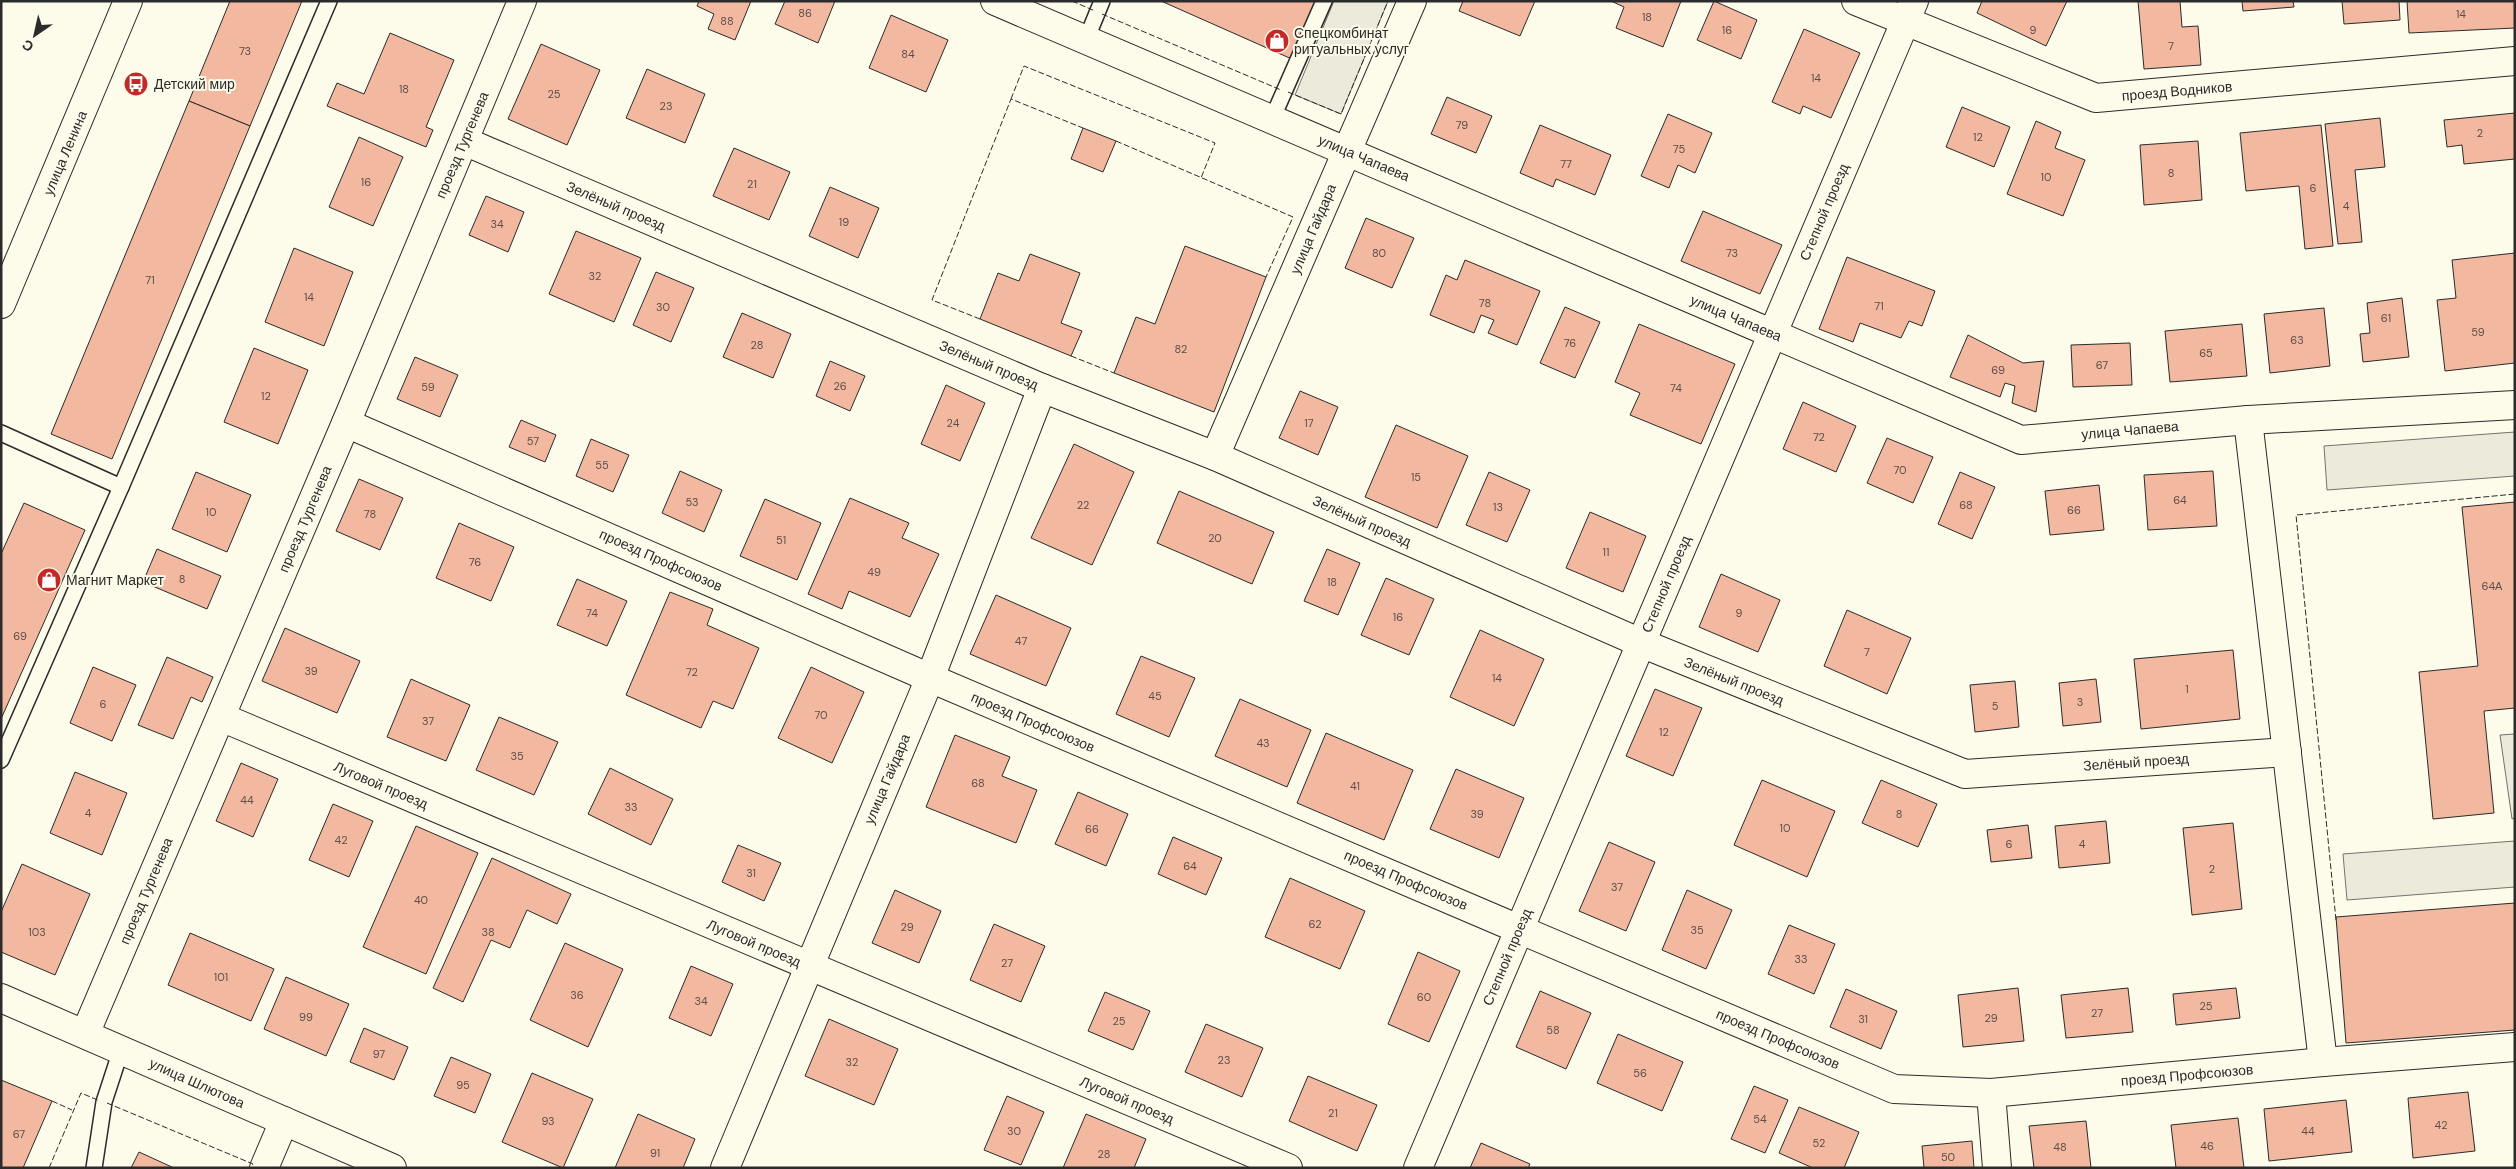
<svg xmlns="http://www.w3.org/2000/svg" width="2516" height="1169" font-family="'DM Sans',sans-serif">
	<rect width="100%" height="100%" fill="#fdfbea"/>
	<g fill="#eceadb" stroke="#74746e">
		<path d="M1334,1H1388L1341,114L1295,95Z"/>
		<path d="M2515,432V476L2327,490L2324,446Z"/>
		<path d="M2515,734V818L2512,819L2500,735Z"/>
		<path d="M2515,841V887L2347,900L2343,854Z"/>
	</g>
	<g fill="#f2b8a0" stroke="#2b2b2b">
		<path d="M230,1H302L250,126L189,101Z"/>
		<path d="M699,1H751L735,40L708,29L714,14L697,6Z"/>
		<path d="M785,1H835L818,43L775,24Z"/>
		<path d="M1161,1H1319L1294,60Z"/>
		<path d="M1463,1H1535L1520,36L1459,11Z"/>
		<path d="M1611,1H1681L1663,47L1616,28L1624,7Z"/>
		<path d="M1714,1L1757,20L1741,59L1697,40Z"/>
		<path d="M1982,1H2067L2046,46L1977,13Z"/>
		<path d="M2138,1H2180L2182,27L2198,26L2201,65L2144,69Z"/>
		<path d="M2242,1H2293L2294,7L2243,11Z"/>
		<path d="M2342,1H2399L2400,20L2344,24Z"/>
		<path d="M2407,1H2515V28L2409,33Z"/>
		<path d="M891,15L948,40L926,92L869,68Z"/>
		<path d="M1804,29L1860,53L1831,118L1803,106L1800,114L1772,102Z"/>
		<path d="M390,33L454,60L426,127L433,130L426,147L327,106L337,83L364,94Z"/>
		<path d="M541,44L600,70L567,145L508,119Z"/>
		<path d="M647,69L705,94L685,143L626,118Z"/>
		<path d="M1447,97L1492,116L1476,153L1431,134Z"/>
		<path d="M189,101L250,126L112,459L51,434Z"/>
		<path d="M1962,107L2010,127L1994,167L1946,147Z"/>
		<path d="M2515,113V159L2464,164L2462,145L2447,147L2444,120Z"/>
		<path d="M1668,114L1712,133L1695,173L1678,165L1669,188L1641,176Z"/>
		<path d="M2380,118L2385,167L2355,170L2362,242L2338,244L2325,124Z"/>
		<path d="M2036,121L2061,132L2055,148L2085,160L2063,216L2007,194Z"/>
		<path d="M1540,125L1611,155L1595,195L1556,179L1553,187L1520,173Z"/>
		<path d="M2321,125L2333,246L2305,249L2299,186L2246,191L2240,133Z"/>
		<path d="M1083,128L1116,141L1103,172L1071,159Z"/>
		<path d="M359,137L403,157L373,226L329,207Z"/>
		<path d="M2198,141L2202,200L2144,205L2140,145Z"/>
		<path d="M734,148L790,172L769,220L713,196Z"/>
		<path d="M830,187L879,208L858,258L809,236Z"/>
		<path d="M486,196L524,212L508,252L469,235Z"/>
		<path d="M1703,211L1782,245L1760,294L1681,261Z"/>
		<path d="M1366,218L1414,238L1392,288L1345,268Z"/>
		<path d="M576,231L641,258L614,322L549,294Z"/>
		<path d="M1185,246L1266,277L1214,412L1114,373L1136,317L1155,324Z"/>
		<path d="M294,248L353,272L324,346L265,322Z"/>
		<path d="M2515,253V363L2445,371L2437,300L2456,298L2452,260Z"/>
		<path d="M1030,254L1080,273L1061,323L1082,331L1071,356L980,319L998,273L1019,281Z"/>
		<path d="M1847,257L1935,291L1922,326L1909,321L1901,338L1860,323L1853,342L1819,329Z"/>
		<path d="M1465,260L1540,291L1517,345L1488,333L1494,320L1481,315L1474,333L1430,315L1446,275L1457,280Z"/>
		<path d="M656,272L694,288L671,342L633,325Z"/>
		<path d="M2402,298L2409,357L2363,362L2360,334L2370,333L2367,303Z"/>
		<path d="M1565,307L1600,322L1575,378L1540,363Z"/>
		<path d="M2324,308L2330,366L2270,373L2264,314Z"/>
		<path d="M742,313L791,334L773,378L723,357Z"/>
		<path d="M1639,324L1735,364L1701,444L1630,415L1640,393L1615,382Z"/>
		<path d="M2242,324L2247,376L2170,382L2165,331Z"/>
		<path d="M1968,335L2023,363L2044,361L2036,412L2012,403L2015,386L2005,383L2000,397L1950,377Z"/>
		<path d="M2130,343L2132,385L2073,387L2071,345Z"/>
		<path d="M254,348L308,370L278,444L224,422Z"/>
		<path d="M415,357L458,375L440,417L397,399Z"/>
		<path d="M830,361L865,376L850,411L816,396Z"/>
		<path d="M946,385L985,403L960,461L921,444Z"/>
		<path d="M1300,391L1338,407L1318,455L1279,438Z"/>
		<path d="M1803,402L1856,426L1836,472L1783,449Z"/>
		<path d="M521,420L556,435L545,462L509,447Z"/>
		<path d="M1396,425L1468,456L1437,528L1365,497Z"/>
		<path d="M1887,438L1933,457L1913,503L1867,483Z"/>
		<path d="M591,439L629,455L613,492L576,476Z"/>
		<path d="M1074,444L1134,472L1092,565L1031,538Z"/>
		<path d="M680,471L722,490L704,532L662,513Z"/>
		<path d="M2213,471L2217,526L2148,530L2144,475Z"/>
		<path d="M196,472L251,495L227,552L172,529Z"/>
		<path d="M1489,472L1530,490L1507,542L1466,525Z"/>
		<path d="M1960,472L1995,487L1972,539L1938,524Z"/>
		<path d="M359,479L403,498L380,550L336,531Z"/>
		<path d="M2099,485L2104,530L2050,535L2045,491Z"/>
		<path d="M1179,491L1274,532L1252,584L1157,543Z"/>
		<path d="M850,498L909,523L902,538L939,554L910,617L849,591L842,609L808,594Z"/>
		<path d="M765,499L821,523L797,580L740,556Z"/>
		<path d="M2515,502V708L2484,711L2494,813L2433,819L2419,672L2478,666L2462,507Z"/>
		<path d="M24,503L85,530L1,719V554Z"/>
		<path d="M1590,512L1646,536L1623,592L1566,568Z"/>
		<path d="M459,523L514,547L491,601L436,578Z"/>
		<path d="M157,549L221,576L207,609L143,582Z"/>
		<path d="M1327,549L1360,563L1338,615L1304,601Z"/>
		<path d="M1721,574L1780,600L1758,652L1699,627Z"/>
		<path d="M1386,578L1434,599L1409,655L1361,635Z"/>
		<path d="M577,579L627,601L607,646L557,625Z"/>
		<path d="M670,592L713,609L707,625L759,648L733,709L713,701L701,728L626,695Z"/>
		<path d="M996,595L1071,628L1046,686L970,654Z"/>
		<path d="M1847,610L1911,638L1887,694L1824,666Z"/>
		<path d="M285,628L360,661L337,713L262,681Z"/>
		<path d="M1480,630L1544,659L1514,726L1450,697Z"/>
		<path d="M2233,650L2240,719L2141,729L2134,659Z"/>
		<path d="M1141,656L1195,678L1169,737L1116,714Z"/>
		<path d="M167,657L213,677L202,702L191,697L173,739L138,725Z"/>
		<path d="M93,667L136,685L112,741L70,723Z"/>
		<path d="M811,667L864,692L832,763L778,738Z"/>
		<path d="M411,679L470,705L446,761L387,737Z"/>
		<path d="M2096,679L2101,722L2063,726L2059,683Z"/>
		<path d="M2015,681L2019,727L1975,732L1970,685Z"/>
		<path d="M1655,689L1702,708L1673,776L1626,756Z"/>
		<path d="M1240,699L1311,730L1287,787L1215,756Z"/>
		<path d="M499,717L558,742L534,795L476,770Z"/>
		<path d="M1326,733L1413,770L1384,840L1297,803Z"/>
		<path d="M955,735L1010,757L1002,776L1037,790L1016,843L926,807Z"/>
		<path d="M241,763L278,779L253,837L216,821Z"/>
		<path d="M610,768L673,799L651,845L588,814Z"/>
		<path d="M1456,769L1524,798L1499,858L1430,829Z"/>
		<path d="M75,772L127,793L102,855L50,833Z"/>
		<path d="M1762,780L1835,811L1807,877L1734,845Z"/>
		<path d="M1881,780L1937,804L1918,847L1862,823Z"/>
		<path d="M1078,792L1128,814L1106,866L1055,844Z"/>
		<path d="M333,804L373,821L349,877L309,860Z"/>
		<path d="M2106,821L2110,863L2059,868L2055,826Z"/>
		<path d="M2233,823L2242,909L2192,915L2183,828Z"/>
		<path d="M2028,825L2032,858L1991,862L1987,830Z"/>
		<path d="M416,826L478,853L426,974L363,947Z"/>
		<path d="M1173,837L1222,858L1206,895L1158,874Z"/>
		<path d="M1609,842L1655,862L1626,931L1579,911Z"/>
		<path d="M738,845L781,863L764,901L722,882Z"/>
		<path d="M492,858L571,894L557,924L527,910L510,948L491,940L463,1002L433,988Z"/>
		<path d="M22,864L90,894L55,975L1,952V912Z"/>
		<path d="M1290,878L1365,911L1340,969L1265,937Z"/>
		<path d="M895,890L941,911L919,963L872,943Z"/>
		<path d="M1687,890L1732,910L1706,969L1662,950Z"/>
		<path d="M2515,903V1030L2346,1043L2336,917Z"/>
		<path d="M994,924L1045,946L1021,1002L970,980Z"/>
		<path d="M1789,925L1835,944L1814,994L1768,974Z"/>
		<path d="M190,933L274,969L251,1021L168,985Z"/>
		<path d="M565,943L623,969L588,1047L530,1020Z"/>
		<path d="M1418,952L1460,971L1429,1042L1388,1024Z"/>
		<path d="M691,966L733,984L711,1036L669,1018Z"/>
		<path d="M286,977L349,1004L326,1056L264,1029Z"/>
		<path d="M2018,988L2024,1041L1963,1047L1958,995Z"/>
		<path d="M2128,988L2133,1032L2066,1038L2061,995Z"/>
		<path d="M2236,988L2240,1018L2176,1025L2173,994Z"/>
		<path d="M1846,989L1897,1011L1881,1049L1830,1027Z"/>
		<path d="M1540,991L1591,1013L1566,1069L1516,1047Z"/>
		<path d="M1105,992L1150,1011L1133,1050L1088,1031Z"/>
		<path d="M829,1019L898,1049L874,1105L805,1076Z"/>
		<path d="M1206,1024L1263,1048L1242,1097L1185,1072Z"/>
		<path d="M364,1028L408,1047L394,1080L350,1062Z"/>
		<path d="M1618,1034L1683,1062L1662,1111L1597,1083Z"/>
		<path d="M451,1057L491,1074L475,1113L434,1096Z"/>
		<path d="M532,1073L593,1099L563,1168L502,1142Z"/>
		<path d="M1308,1076L1377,1105L1357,1151L1289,1121Z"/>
		<path d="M1,1080L52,1101L23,1168H1Z"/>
		<path d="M1754,1086L1788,1100L1765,1153L1731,1139Z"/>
		<path d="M2468,1092L2475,1151L2413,1158L2408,1098Z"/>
		<path d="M1007,1096L1044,1112L1021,1165L984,1150Z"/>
		<path d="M2346,1100L2352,1152L2269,1161L2264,1109Z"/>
		<path d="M1799,1107L1859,1132L1844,1168H1813L1779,1153Z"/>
		<path d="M638,1114L695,1139L683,1168H615Z"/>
		<path d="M1086,1114L1146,1139L1134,1168H1063Z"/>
		<path d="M2238,1118L2244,1168H2176L2171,1125Z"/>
		<path d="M2086,1121L2091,1168H2034L2029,1126Z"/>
		<path d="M1972,1141L1974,1168H1924L1922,1146Z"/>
		<path d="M1481,1143L1530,1164L1528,1168H1470Z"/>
		<path d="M139,1152L174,1168H131Z"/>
	</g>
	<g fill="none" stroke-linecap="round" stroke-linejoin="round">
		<defs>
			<g id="service">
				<path d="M1086,40L1102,1"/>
				<path d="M1272,119L1324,1"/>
				<path d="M1,433L121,487L329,1"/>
				<path d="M1,760L121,487"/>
				<path d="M94,1168L104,1102L121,1050"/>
			</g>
			<g id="minor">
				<path d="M995,1L2021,440L2248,420L2515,405"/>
				<path d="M1856,1L2096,98L2515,61"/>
				<path d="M464,141L1042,388L1215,456L1641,643L1965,774L2287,752"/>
				<path d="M2248,420L2323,1062"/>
				<path d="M346,423L930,678L1894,1089L1991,1093L2323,1062L2515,1047"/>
				<path d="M1215,456L1412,1"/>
				<path d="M221,717L1288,1168"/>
				<path d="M85,1034L346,423L522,1"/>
				<path d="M1991,1093L1997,1168"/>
				<path d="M264,1168L284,1121"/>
				<path d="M725,1168L930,678L1042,388"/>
				<path d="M1418,1168L1914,1"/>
			</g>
			<g id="secondary">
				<path d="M1,304L128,1"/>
				<path d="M1,998L392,1168"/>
			</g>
		</defs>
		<use href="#service" stroke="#2b2b2b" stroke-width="18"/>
		<use href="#minor" stroke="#2b2b2b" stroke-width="30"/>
		<use href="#secondary" stroke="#2b2b2b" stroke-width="30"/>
		<use href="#service" stroke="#fdfbea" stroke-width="15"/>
		<use href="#minor" stroke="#fdfbea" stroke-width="28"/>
		<use href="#secondary" stroke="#fdfbea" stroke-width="28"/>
		<g stroke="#2b2b2b" stroke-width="1" stroke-dasharray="6 2.5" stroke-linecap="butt">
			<path d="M1072,1L1095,11"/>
			<path d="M1102,14L1281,90"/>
			<path d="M1288,92L1341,114L1388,1"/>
			<path d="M1011,99L1024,66L1215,143L1201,178"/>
			<path d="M1116,141L1293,217L1266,277"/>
			<path d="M980,319L932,300L1011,99L1083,128"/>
			<path d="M1071,356L1114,373"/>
			<path d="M2336,920L2296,515L2515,494"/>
			<path d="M52,1101L72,1110"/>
			<path d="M107,1103L253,1164L252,1166"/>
			<path d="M49,1168L81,1093L100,1101"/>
		</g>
	</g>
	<defs>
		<symbol id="shop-disc" viewBox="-11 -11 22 22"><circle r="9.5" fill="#c62828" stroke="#fdfbea"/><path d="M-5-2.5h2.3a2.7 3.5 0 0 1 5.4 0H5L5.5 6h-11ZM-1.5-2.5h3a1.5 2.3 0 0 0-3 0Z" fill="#fff"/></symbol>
		<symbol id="bus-disc" viewBox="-11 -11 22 22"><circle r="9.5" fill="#c62828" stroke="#fdfbea"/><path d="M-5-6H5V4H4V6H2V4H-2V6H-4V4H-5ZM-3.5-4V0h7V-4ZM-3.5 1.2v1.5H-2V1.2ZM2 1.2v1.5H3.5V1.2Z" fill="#fff"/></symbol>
	</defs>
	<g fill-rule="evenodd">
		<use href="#shop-disc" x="1263" y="27" width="28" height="28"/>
		<use href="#bus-disc" x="122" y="70" width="28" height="28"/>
		<use href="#shop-disc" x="35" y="566" width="28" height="28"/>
	</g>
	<g text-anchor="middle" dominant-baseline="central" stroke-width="4" stroke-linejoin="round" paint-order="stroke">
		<g font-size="11" fill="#5d4e48">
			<text x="805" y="13">86</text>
			<text x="2461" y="14">14</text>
			<text x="1647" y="17">18</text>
			<text x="727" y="21">88</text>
			<text x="1727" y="30">16</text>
			<text x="2033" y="30">9</text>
			<text x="2171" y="46">7</text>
			<text x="245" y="51">73</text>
			<text x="908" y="54">84</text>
			<text x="1816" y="78">14</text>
			<text x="404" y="89">18</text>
			<text x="554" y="94">25</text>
			<text x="666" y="106">23</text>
			<text x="1462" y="125">79</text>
			<text x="2480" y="133">2</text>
			<text x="1978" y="137">12</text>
			<text x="1679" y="149">75</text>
			<text x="1566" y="164">77</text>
			<text x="2171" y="173">8</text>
			<text x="2046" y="177">10</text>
			<text x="366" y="182">16</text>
			<text x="752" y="184">21</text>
			<text x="2313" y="188">6</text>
			<text x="2346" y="206">4</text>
			<text x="844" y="222">19</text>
			<text x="497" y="224">34</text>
			<text x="1379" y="253">80</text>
			<text x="1732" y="253">73</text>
			<text x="595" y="276">32</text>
			<text x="150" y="280">71</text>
			<text x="309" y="297">14</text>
			<text x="1485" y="303">78</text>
			<text x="1879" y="306">71</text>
			<text x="663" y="307">30</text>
			<text x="2386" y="318">61</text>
			<text x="2478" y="332">59</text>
			<text x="2297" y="340">63</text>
			<text x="1570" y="343">76</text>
			<text x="757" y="345">28</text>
			<text x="1181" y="349">82</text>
			<text x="2206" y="353">65</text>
			<text x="2102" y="365">67</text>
			<text x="1998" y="370">69</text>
			<text x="840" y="386">26</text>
			<text x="428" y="387">59</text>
			<text x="1676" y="388">74</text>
			<text x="266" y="396">12</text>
			<text x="953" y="423">24</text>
			<text x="1309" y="423">17</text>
			<text x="1819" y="437">72</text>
			<text x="533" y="441">57</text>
			<text x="602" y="465">55</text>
			<text x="1900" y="470">70</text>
			<text x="1416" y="477">15</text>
			<text x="2180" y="500">64</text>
			<text x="692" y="502">53</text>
			<text x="1083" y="505">22</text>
			<text x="1966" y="505">68</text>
			<text x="1498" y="507">13</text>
			<text x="2074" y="510">66</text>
			<text x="211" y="512">10</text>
			<text x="370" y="514">78</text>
			<text x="1215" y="538">20</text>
			<text x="781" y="540">51</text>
			<text x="1606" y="552">11</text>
			<text x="475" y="562">76</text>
			<text x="874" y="572">49</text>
			<text x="182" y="579">8</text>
			<text x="1332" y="582">18</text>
			<text x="2492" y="586">64А</text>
			<text x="592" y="613">74</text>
			<text x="1739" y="613">9</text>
			<text x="1398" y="617">16</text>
			<text x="20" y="636">69</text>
			<text x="1021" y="641">47</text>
			<text x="1867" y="652">7</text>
			<text x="311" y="671">39</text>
			<text x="692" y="672">72</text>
			<text x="1497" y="678">14</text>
			<text x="2187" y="689">1</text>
			<text x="1155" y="696">45</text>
			<text x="2080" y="702">3</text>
			<text x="103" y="704">6</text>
			<text x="1995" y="706">5</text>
			<text x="821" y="715">70</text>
			<text x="428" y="721">37</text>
			<text x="1664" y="732">12</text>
			<text x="1263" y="743">43</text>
			<text x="517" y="756">35</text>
			<text x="978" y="783">68</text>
			<text x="1355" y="786">41</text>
			<text x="247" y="800">44</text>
			<text x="631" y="807">33</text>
			<text x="88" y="813">4</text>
			<text x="1477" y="814">39</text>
			<text x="1899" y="814">8</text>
			<text x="1785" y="828">10</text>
			<text x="1092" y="829">66</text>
			<text x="341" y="840">42</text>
			<text x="2009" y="844">6</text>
			<text x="2082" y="844">4</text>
			<text x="1190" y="866">64</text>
			<text x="2212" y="869">2</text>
			<text x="751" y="873">31</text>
			<text x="1617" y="887">37</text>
			<text x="421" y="900">40</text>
			<text x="1315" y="924">62</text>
			<text x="907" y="927">29</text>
			<text x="1697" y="930">35</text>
			<text x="37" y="932">103</text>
			<text x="488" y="932">38</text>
			<text x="1801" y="959">33</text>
			<text x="1007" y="963">27</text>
			<text x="221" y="977">101</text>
			<text x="577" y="995">36</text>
			<text x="1424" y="997">60</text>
			<text x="701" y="1001">34</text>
			<text x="2206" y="1006">25</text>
			<text x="2097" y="1013">27</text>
			<text x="306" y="1017">99</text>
			<text x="1991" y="1018">29</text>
			<text x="1863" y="1019">31</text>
			<text x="1119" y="1021">25</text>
			<text x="1553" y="1030">58</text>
			<text x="379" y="1054">97</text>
			<text x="1224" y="1060">23</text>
			<text x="852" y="1062">32</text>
			<text x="1640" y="1073">56</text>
			<text x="463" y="1085">95</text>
			<text x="1333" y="1113">21</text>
			<text x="1760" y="1119">54</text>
			<text x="548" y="1121">93</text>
			<text x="2441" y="1125">42</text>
			<text x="1014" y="1131">30</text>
			<text x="2308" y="1131">44</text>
			<text x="19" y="1134">67</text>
			<text x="1819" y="1143">52</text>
			<text x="2207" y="1146">46</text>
			<text x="2060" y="1147">48</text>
			<text x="655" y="1153">91</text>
			<text x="1104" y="1154">28</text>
			<text x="1948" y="1157">50</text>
		</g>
		<g font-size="14" fill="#2b2b2b" stroke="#fdfbea" text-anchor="start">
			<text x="1294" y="33">Спецкомбинат<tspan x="1294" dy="16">ритуальных услуг</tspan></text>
			<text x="154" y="84">Детский мир</text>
			<text x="66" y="580">Магнит Маркет</text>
		</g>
		<g font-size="14" fill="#2b2b2b" stroke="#fdfbea">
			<text transform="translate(2177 91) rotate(-5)">проезд Водников</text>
			<text transform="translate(462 145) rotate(-67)">проезд Тургенева</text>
			<text transform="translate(65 153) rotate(-67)">улица Ленина</text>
			<text transform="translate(1364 158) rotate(23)">улица Чапаева</text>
			<text transform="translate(616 206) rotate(23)">Зелёный проезд</text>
			<text transform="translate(1824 212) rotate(-67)">Степной проезд</text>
			<text transform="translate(1313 229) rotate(-67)">улица Гайдара</text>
			<text transform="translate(1736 318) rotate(23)">улица Чапаева</text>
			<text transform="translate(989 365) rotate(23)">Зелёный проезд</text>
			<text transform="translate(2130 430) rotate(-5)">улица Чапаева</text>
			<text transform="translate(305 519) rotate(-67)">проезд Тургенева</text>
			<text transform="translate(1362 521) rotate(24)">Зелёный проезд</text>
			<text transform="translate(661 560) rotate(24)">проезд Профсоюзов</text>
			<text transform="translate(1666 584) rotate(-67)">Степной проезд</text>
			<text transform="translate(1734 681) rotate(22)">Зелёный проезд</text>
			<text transform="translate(1033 722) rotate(23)">проезд Профсоюзов</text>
			<text transform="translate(2136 762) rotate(-4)">Зелёный проезд</text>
			<text transform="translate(887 779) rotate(-67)">улица Гайдара</text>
			<text transform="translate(381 785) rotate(23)">Луговой проезд</text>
			<text transform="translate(1406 880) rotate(23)">проезд Профсоюзов</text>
			<text transform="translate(146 891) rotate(-67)">проезд Тургенева</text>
			<text transform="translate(754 943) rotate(23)">Луговой проезд</text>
			<text transform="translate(1507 957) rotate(-67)">Степной проезд</text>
			<text transform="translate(1778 1039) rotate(23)">проезд Профсоюзов</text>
			<text transform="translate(2187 1075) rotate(-5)">проезд Профсоюзов</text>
			<text transform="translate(197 1083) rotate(24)">улица Шлютова</text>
			<text transform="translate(1127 1100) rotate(23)">Луговой проезд</text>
		</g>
	</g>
	<rect width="2516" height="1169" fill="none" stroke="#2b2b2b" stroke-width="5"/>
	<g transform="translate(35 35) rotate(214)" stroke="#fdfbea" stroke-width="4" paint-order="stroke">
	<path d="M0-4L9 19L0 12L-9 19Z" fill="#2b2b2b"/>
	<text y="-8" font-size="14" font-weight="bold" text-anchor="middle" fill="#2b2b2b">С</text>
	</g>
</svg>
